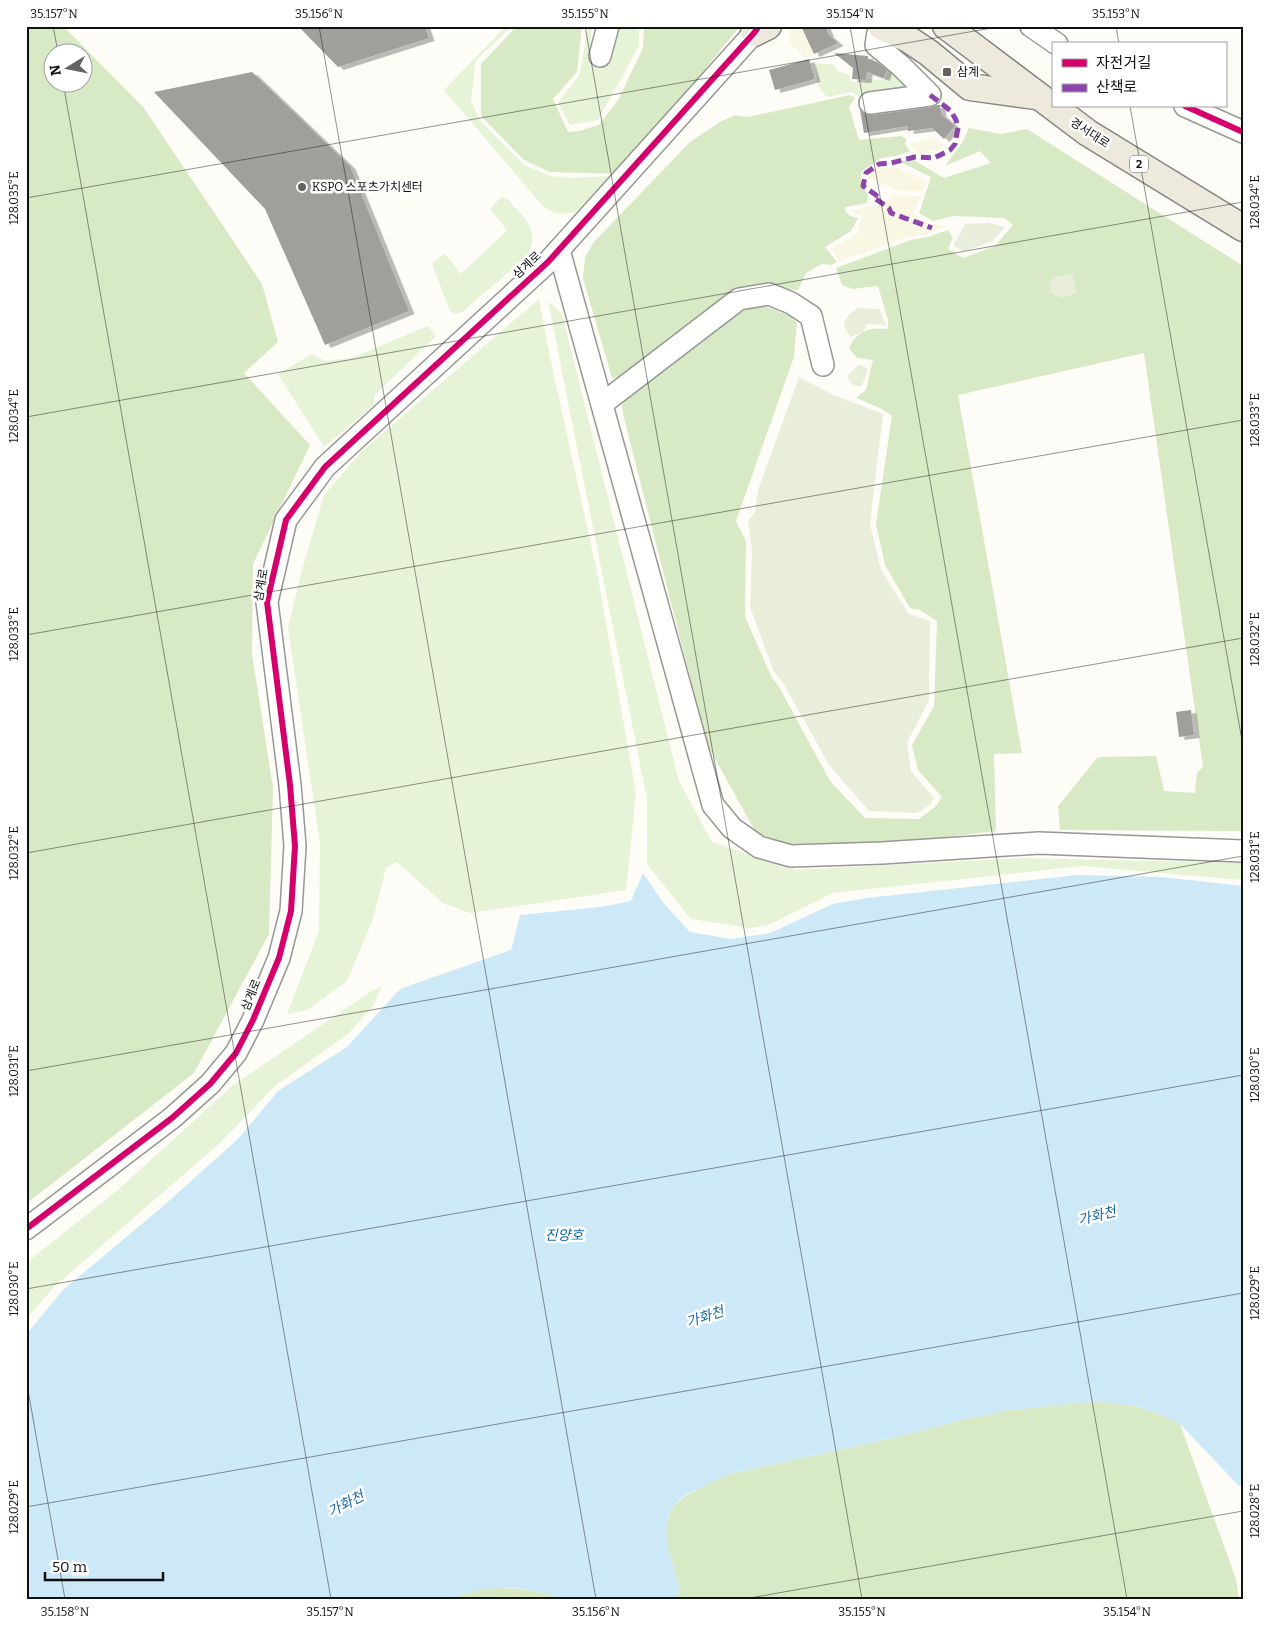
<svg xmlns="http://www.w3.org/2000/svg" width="1269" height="1625" font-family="Bitter,'Noto Sans KR',serif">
	<defs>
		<filter id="shadow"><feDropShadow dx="5.5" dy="3" stdDeviation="0" flood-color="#0004"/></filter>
	</defs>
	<rect width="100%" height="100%" fill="#fdfcf7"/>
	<g fill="#f9f7e4">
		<path d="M794,26H801L813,52L806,59L791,45L789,40L791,28Z"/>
		<path d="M931,138L944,145L937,150L916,153L910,144Z"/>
		<path d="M874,168H898L927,182L923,191H899L867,178Z"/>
		<path d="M893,196H921L913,213L926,223L947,226L925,235L907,237L840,261L831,249L857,234L862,217L851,210L880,205Z"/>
	</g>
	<g fill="#e7f3d7">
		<path d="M506,26H512L476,60L471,101L480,120L524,165L551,176L569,178L611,176L576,212L562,214L554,213L542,205L444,90Z"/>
		<path d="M588,26H592L589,67L601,66L614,26H639V46L598,120L570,125L558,103L580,74Z"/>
		<path d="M815,64H833L838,71L849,75L851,82H865L868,79L885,80L890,64L914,89L860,98L852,92L827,97L818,86Z"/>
		<path d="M501,197L507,198C523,218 542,229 527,256L462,312L455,314L450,311L432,264L444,253L461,274L507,230L490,209Z"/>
		<path d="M539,299L550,357L597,572L636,793L626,890L470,913L443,903L397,862L386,868L373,919L347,981L308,1010L287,1014L319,931L320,843L288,628L300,577L324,495L363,450Z"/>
		<path d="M548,301L562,314L679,781L712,842L795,870L1025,858L1243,863V880L1082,866L833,893L768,925L750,928L691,919L647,864V799Z"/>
		<path d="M428,326L436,336L374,396V405L324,447L278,374L312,354L325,361L351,358Z"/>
		<path d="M382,986L373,1006L348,1034L275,1086L220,1143L54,1287L26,1319V1263L119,1189L232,1086L370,992Z"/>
	</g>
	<g fill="#d8eac5" fill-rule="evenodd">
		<path d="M26,26H63L144,108L262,284L278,342L244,373L310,445L253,564L252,654L273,788L269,934L194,1073L26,1204ZM52,52H82V82H52Z"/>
		<path d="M517,26H582L577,72L553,99L568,132L579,131L599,125L618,100L643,48L644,26H740L620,174L550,172L524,160L481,116V64Z"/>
		<path d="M850,95L855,98L849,107L859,140L901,136L907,139L905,144L910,151L896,156L881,158L861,172V186L868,194L867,203L845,207V211L850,216L858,218L851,231L825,247L837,262L831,265L822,264L806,273L798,290L776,289L619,379L612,378L583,278L585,257L594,242L690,142L720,122L735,115L748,117Z"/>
		<path d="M969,128L1001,134L1027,129L1243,266V831L1060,830L1058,806L1098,757L1156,756L1164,791L1195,793L1197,773L1203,767L1144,353L958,395L1022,753L994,754L996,831L868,847L783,846L755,831L707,744L624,418L622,407L628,389L740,310L764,306L788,315L797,322L794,357L736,521L746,541L745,617L772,678L778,685L830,781L865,818L919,819L935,807L942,797L918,770L912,745L934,706L937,621L920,610L910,608L885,565L876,524L892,416L880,408L856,398L866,390L873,360L857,358L849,348C857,330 870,327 888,329V320L878,286L852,289L842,285L836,268L911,240L928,237L948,230L953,238L948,249L963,258L995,246L1013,225L1004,218L953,216L933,221L919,213L931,177L898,161L912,159L944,178L991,163L980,151L945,166L962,143Z"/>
		<path d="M1103,1402L1136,1406L1159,1414L1180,1424L1236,1579L1239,1599H676L679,1586L667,1544L666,1531L670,1511L682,1498L702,1487L730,1474L897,1437L962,1420L1003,1411L1077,1403Z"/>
		<path d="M490,1588C518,1588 536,1589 563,1599H453L466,1592Z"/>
	</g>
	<g fill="#e9eedb">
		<path d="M989,223L1005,227L993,241L964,251L953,246L965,224Z"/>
		<path d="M1073,273L1076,293L1062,298L1050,292L1052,278Z"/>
		<path d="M858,308L879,309L886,325L867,324L864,331L851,337C839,323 845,317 858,308Z"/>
		<path d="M860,364L868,370L862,386H853L847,376Z"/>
		<path d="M799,377L834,395L883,414L870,524L881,570L909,614L930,621L929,700L907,743L911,771L934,798L930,805L917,813L869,811L829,765L782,681L774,672L750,607L752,552L748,520L755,513L758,490Z"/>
	</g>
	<path fill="#cde8f7" d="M643,873L665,905L690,932L731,939L770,933L833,904L867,898L1077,875L1162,877L1243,886V1486L1238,1485L1180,1424L1159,1414L1136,1406L1103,1402L1077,1403L1003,1411L962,1420L897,1437L730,1474L702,1487L682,1497L670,1511L666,1531L667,1544L679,1586L676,1599H563C528,1587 488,1581 453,1599H26V1338L30,1330L63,1290L161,1208L238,1139L278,1091L347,1047L400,989L511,950L520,915L600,907L631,901Z"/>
	<g fill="#a19f9c" filter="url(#shadow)">
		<path d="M298,26H425L429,38L338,67Z"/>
		<path d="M801,26H825L829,35L838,43L814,54Z"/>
		<path d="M834,53L868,56V59L877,62L887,70L884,78L867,72L866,80L852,79L853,68Z"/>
		<path d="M809,59L815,79L775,90L769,70Z"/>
		<path d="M252,72L350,166L409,311L325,345L265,209L154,92Z"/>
		<path d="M937,105H940L941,114L955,126L944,139L932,128L908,131V126L864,133L860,110L865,114L872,115L932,107Z"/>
		<path d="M1191,710L1194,735L1179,737L1176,712Z"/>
	</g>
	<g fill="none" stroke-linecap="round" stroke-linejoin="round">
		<defs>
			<g id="minor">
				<path d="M1031,26L1057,44"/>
				<path d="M600,56L608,26"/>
				<path d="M870,103L930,95L901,66L876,45L879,26"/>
				<path d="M1185,106L1243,132"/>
				<path d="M559,250L713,805L732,828L759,847L791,856L882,853L1039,843L1243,851"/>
				<path d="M602,404L739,299L769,294L791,303L811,316L823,365"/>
				<path d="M26,1229L172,1118L210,1084L236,1053L253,1020L279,958L291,911L295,846L290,785L267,602L286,520L325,467L548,262L754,33L759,26"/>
			</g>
			<g id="major">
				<path d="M881,26L908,39L929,53L970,87L1036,96"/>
				<path d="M946,26L1088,133L1243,228"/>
				<path d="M754,33L768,26"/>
			</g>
		</defs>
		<use href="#minor" stroke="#979795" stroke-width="24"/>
		<use href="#major" stroke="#858482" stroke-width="29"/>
		<use href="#minor" stroke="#fffffe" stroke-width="21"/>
		<use href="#major" stroke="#ede9dc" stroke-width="26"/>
		<path stroke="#8e44ad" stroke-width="5" stroke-dasharray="10 5" stroke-linecap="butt" d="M930,95L951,111L956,120L958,128L955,144L950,150L934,158L915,157L891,163L879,164L866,173L863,186L876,195L873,197L889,208L891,213L932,228"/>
		<defs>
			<g id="cycleway">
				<path d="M1185,106L1243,132"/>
				<path d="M26,1229L172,1118L210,1084L236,1053L253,1020L279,958L291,911L295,846L290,785L267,602L286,520L325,467L548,262L754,33L759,26"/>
			</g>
		</defs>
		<use href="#cycleway" stroke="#fff" stroke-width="9"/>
		<use href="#cycleway" stroke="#d6006c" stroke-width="6"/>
	</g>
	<path fill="none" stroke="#111" stroke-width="1" stroke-opacity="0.45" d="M53,26L58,52M319,26L596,1599M585,26L862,1599M850,26L1127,1599M1116,26L1119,44M63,82L331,1599M1130,106L1243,746M26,198L1003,26M26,417L1243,202M26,635L1243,420M26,853L1243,638M26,1071L1243,856M26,1289L1243,1075M26,1379L65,1599M26,1507L1243,1293M744,1599L1243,1511"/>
	<g fill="#646362" stroke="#fff" stroke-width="2">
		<rect x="942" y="67" width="10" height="10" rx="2.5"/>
		<circle cx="302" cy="187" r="5"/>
	</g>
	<g text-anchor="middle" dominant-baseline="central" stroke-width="5" stroke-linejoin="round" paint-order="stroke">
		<rect fill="#fff" stroke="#585858" stroke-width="1" x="1130" y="155.5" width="18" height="17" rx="4"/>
		<g font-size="11" font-weight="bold" fill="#111">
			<text x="1139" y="164">2</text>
		</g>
		<g font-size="12" fill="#111" stroke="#fff" text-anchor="start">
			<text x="957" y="72">삼계</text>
			<text x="312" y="187">KSPO 스포츠가치센터</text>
		</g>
		<g font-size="12" fill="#111" stroke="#fff">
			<text transform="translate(1090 133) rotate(33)">경서대로</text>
			<text transform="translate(527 265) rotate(-43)">삼계로</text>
			<text transform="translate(261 585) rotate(-80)">삼계로</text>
			<text transform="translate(251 995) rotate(-68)">삼계로</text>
		</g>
		<g font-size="14" font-style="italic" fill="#1768a6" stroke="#fff">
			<text transform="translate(1097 1216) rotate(-14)">가화천</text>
			<text x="564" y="1235">진양호</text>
			<text transform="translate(705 1317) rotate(-18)">가화천</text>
			<text transform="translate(346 1504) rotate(-28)">가화천</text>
		</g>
	</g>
	<rect width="1269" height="1625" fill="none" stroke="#ffffff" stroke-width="55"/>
	<rect x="1052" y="42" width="175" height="65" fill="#ffffff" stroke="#a0a0a0"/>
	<rect x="1062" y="59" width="25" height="8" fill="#d6006c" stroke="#a0a0a0"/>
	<text x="1096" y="68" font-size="15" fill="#111111">자전거길</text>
	<rect x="1062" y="84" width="25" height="8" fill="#8e44ad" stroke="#a0a0a0"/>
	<text x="1096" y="92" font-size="15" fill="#111111">산책로</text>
	<g transform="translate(68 68) rotate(260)"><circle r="24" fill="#ffffff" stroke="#a0a0a0"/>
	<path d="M0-4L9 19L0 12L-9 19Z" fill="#646362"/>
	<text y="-8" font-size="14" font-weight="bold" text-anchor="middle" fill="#111111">N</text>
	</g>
	<path d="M45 1572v8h118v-8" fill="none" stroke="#111111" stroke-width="2.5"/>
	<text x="52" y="1572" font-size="15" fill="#111111" stroke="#ffffff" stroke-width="4" paint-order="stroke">50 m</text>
	<rect x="28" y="28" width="1214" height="1570" fill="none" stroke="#111" stroke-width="2"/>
	<g font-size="12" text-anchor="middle" fill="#111">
		<text x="54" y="18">35.157°N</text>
		<text x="319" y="18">35.156°N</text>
		<text x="585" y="18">35.155°N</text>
		<text x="850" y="18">35.154°N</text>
		<text x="1116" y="18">35.153°N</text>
		<text transform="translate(14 198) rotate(-90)" y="4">128.035°E</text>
		<text transform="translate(1255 202) rotate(-90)" y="4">128.034°E</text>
		<text transform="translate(14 416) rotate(-90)" y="4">128.034°E</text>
		<text transform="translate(1255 420) rotate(-90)" y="4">128.033°E</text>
		<text transform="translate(14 634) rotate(-90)" y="4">128.033°E</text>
		<text transform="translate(1255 639) rotate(-90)" y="4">128.032°E</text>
		<text transform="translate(14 853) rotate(-90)" y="4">128.032°E</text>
		<text transform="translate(1255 857) rotate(-90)" y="4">128.031°E</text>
		<text transform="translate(14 1071) rotate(-90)" y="4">128.031°E</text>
		<text transform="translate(1255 1075) rotate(-90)" y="4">128.030°E</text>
		<text transform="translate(14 1289) rotate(-90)" y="4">128.030°E</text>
		<text transform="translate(1255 1293) rotate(-90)" y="4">128.029°E</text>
		<text transform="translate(14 1507) rotate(-90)" y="4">128.029°E</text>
		<text transform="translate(1255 1511) rotate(-90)" y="4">128.028°E</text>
		<text x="65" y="1616">35.158°N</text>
		<text x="330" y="1616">35.157°N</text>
		<text x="596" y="1616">35.156°N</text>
		<text x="862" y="1616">35.155°N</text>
		<text x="1127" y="1616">35.154°N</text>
	</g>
</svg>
